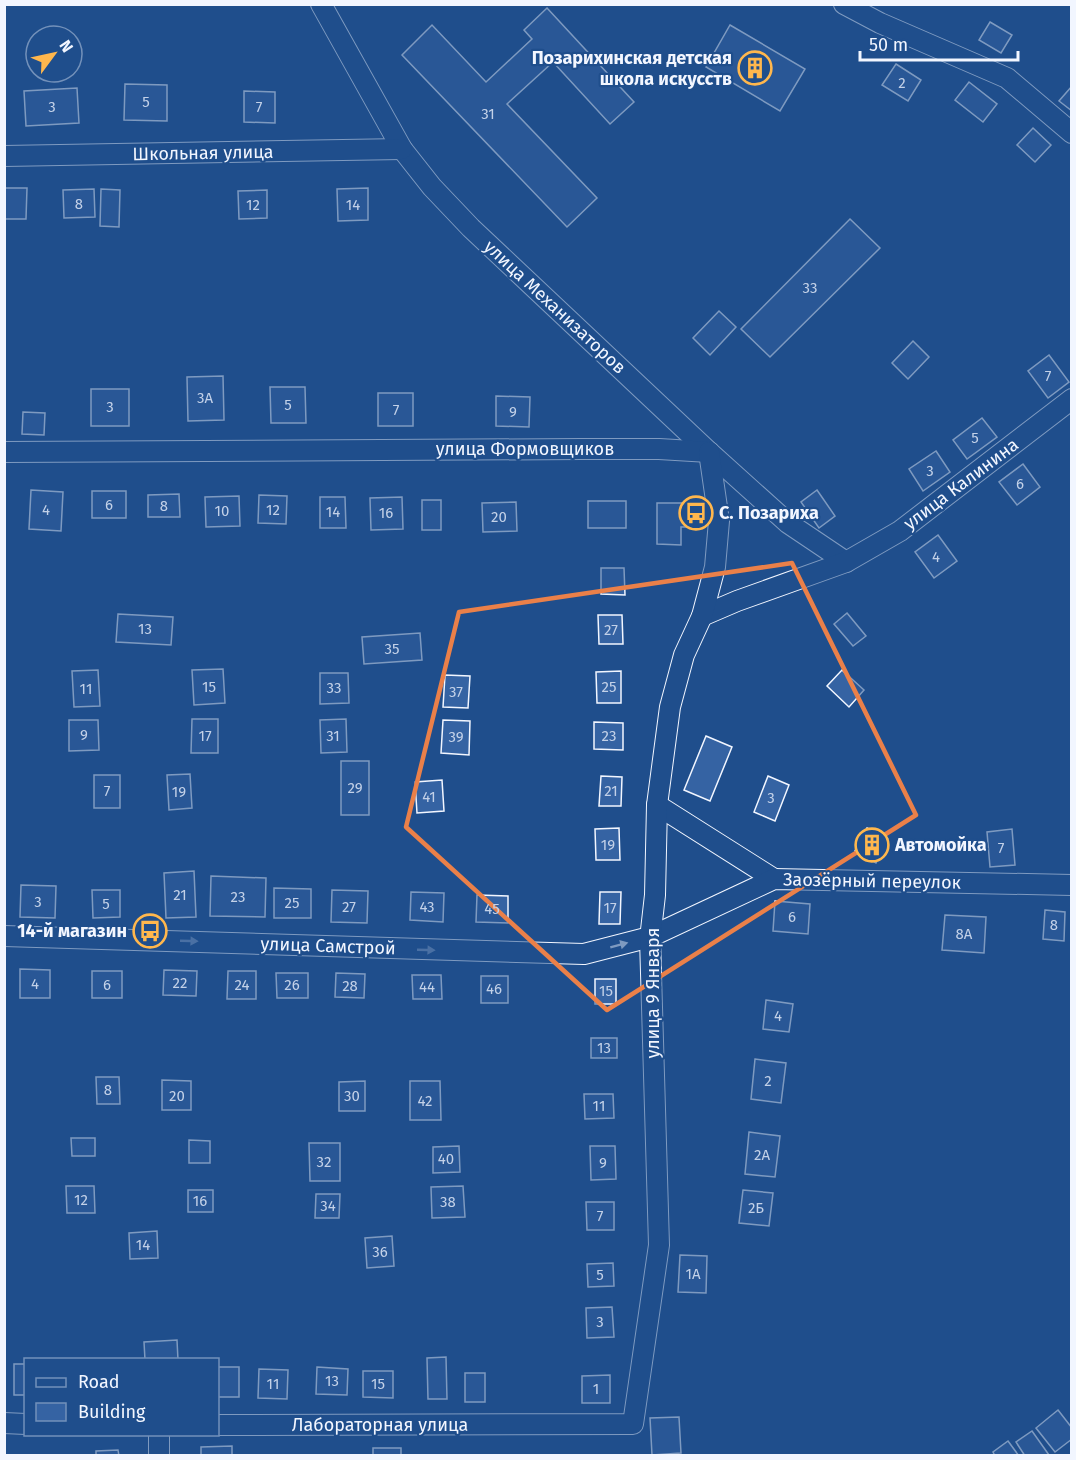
<svg xmlns="http://www.w3.org/2000/svg" width="1076" height="1460" font-family="'Fira Sans',sans-serif">
	<rect width="100%" height="100%" fill="#1f4e8c"/>
	<g fill="#3563a3" stroke="#f2f6ff" stroke-width="1.5">
		<path d="M547,8L634,102L610,124L553,62L507,104L597,198L567,227L402,55L432,25L486,82L532,39L524,30Z"/>
		<path d="M990,22L1012,35L1001,53L979,40Z"/>
		<path d="M730,25L805,69L780,111L706,67Z"/>
		<path d="M896,64L921,80L908,101L882,85Z"/>
		<path d="M969,82L997,104L983,122L955,100Z"/>
		<path d="M125,84L167,85V121L124,120Z"/>
		<path d="M1072,86V111L1059,101Z"/>
		<path d="M77,88L79,123L26,126L24,91Z"/>
		<path d="M244,91L275,92V123L244,122Z"/>
		<path d="M1033,128L1051,145L1035,162L1017,145Z"/>
		<path d="M4,188H27L26,219H4Z"/>
		<path d="M368,188V220L338,221L337,189Z"/>
		<path d="M94,189L95,217L64,218L63,190Z"/>
		<path d="M101,189L120,190L119,227L100,226Z"/>
		<path d="M267,190V218L239,219L238,191Z"/>
		<path d="M850,219L880,248L770,357L741,329Z"/>
		<path d="M719,311L736,327L710,355L693,338Z"/>
		<path d="M913,341L929,357L908,379L892,363Z"/>
		<path d="M1049,355L1069,382L1048,398L1028,371Z"/>
		<path d="M223,376L224,420L188,421L187,377Z"/>
		<path d="M270,387H305L306,423H271Z"/>
		<rect x="91" y="389" width="38" height="37"/>
		<rect x="378" y="393" width="35" height="33"/>
		<path d="M496,396L530,397L529,427L496,426Z"/>
		<path d="M23,412L45,413L44,435L22,434Z"/>
		<path d="M982,418L997,437L967,459L953,440Z"/>
		<path d="M936,451L950,472L923,491L909,469Z"/>
		<path d="M1023,464L1040,487L1017,505L999,482Z"/>
		<path d="M31,490L63,492L61,531L29,529Z"/>
		<path d="M817,490L835,516L819,528L801,502Z"/>
		<rect x="92" y="491" width="34" height="27"/>
		<path d="M179,494L180,517H148V495Z"/>
		<path d="M259,495L287,496L286,524L258,523Z"/>
		<path d="M239,496L240,526L206,527L205,497Z"/>
		<path d="M320,497H345L346,528H320Z"/>
		<path d="M402,497L403,529L371,530L370,498Z"/>
		<rect x="422" y="500" width="19" height="30"/>
		<rect x="588" y="501" width="38" height="27"/>
		<path d="M516,502L517,531L483,532L482,503Z"/>
		<path d="M657,503H692V527H681V545L657,544Z"/>
		<path d="M938,535L957,561L934,578L915,552Z"/>
		<path d="M601,568H624L625,595L601,594Z"/>
		<path d="M847,613L866,636L853,646L834,624Z"/>
		<path d="M118,614L173,617L171,645L116,642Z"/>
		<path d="M598,615H622L623,644H599Z"/>
		<path d="M420,633L422,660L364,664L362,637Z"/>
		<path d="M223,669L225,703L194,705L192,670Z"/>
		<path d="M98,670L100,706L74,707L72,671Z"/>
		<path d="M842,670L864,690L849,707L827,686Z"/>
		<path d="M621,671V703H597L596,672Z"/>
		<path d="M320,673H348L349,703L320,704Z"/>
		<path d="M445,675L470,676L468,708L443,707Z"/>
		<path d="M192,719H218V753H191Z"/>
		<path d="M346,719L347,752L321,753L320,720Z"/>
		<path d="M69,720H98L99,750L69,751Z"/>
		<path d="M443,720L470,721L469,755L441,753Z"/>
		<path d="M594,722L623,723V750L594,749Z"/>
		<path d="M706,736L732,747L710,801L684,790Z"/>
		<rect x="341" y="761" width="28" height="54"/>
		<path d="M190,774L192,808L169,810L167,775Z"/>
		<rect x="94" y="775" width="26" height="33"/>
		<path d="M601,776L622,777L621,806H599Z"/>
		<path d="M768,776L789,785L775,821L754,812Z"/>
		<path d="M442,780L444,811L417,813L415,782Z"/>
		<path d="M619,828L620,860H596L595,829Z"/>
		<path d="M867,828L888,839L876,863L855,851Z"/>
		<path d="M1012,829L1015,865L990,867L987,832Z"/>
		<path d="M194,871L196,917L166,918L164,873Z"/>
		<path d="M211,876L266,878L265,917L210,916Z"/>
		<path d="M21,885L56,886L55,918L20,917Z"/>
		<path d="M274,888L311,889V918H274Z"/>
		<path d="M92,890H120V917L93,918Z"/>
		<path d="M332,890L368,891L367,923L331,922Z"/>
		<path d="M411,892L444,893L443,922L410,920Z"/>
		<path d="M600,892H621L620,924H599Z"/>
		<path d="M477,895L508,896V923L476,922Z"/>
		<path d="M775,901L810,904L808,934L773,931Z"/>
		<path d="M1045,910L1065,912L1064,941L1043,939Z"/>
		<path d="M945,915L986,917L984,953L942,950Z"/>
		<path d="M20,969L50,970V998H20Z"/>
		<path d="M164,970L197,971L196,996L163,995Z"/>
		<rect x="92" y="971" width="30" height="27"/>
		<path d="M228,971H256V999H227Z"/>
		<path d="M276,973H308V998H277Z"/>
		<path d="M336,973L365,974L364,998L335,997Z"/>
		<path d="M412,975H441L442,999H413Z"/>
		<rect x="481" y="976" width="27" height="27"/>
		<rect x="595" y="979" width="21" height="25"/>
		<path d="M766,1000L793,1004L789,1032L763,1029Z"/>
		<rect x="591" y="1038" width="26" height="20"/>
		<path d="M755,1059L786,1063L781,1103L751,1099Z"/>
		<path d="M96,1077H119L120,1104H97Z"/>
		<path d="M162,1080L191,1081V1110H162Z"/>
		<path d="M365,1081V1111H339V1082Z"/>
		<path d="M410,1081H440L441,1120H410Z"/>
		<path d="M584,1094H613L614,1118L585,1119Z"/>
		<path d="M749,1132L780,1136L775,1177L745,1174Z"/>
		<path d="M71,1138H95V1156H72Z"/>
		<path d="M189,1140L210,1141V1163H189Z"/>
		<path d="M309,1143H340V1181H310Z"/>
		<path d="M459,1146L460,1172L433,1173V1147Z"/>
		<path d="M590,1146H615L616,1179L591,1180Z"/>
		<path d="M66,1186H94L95,1213H67Z"/>
		<path d="M463,1186L465,1217L432,1218L431,1187Z"/>
		<rect x="188" y="1190" width="25" height="22"/>
		<path d="M743,1190L773,1193L769,1226L739,1223Z"/>
		<path d="M316,1194H340L339,1218H315Z"/>
		<path d="M586,1202H614V1230H587Z"/>
		<path d="M157,1231L158,1258L130,1259L129,1233Z"/>
		<path d="M392,1236L394,1266L367,1268L365,1238Z"/>
		<path d="M680,1255L707,1256L706,1293L678,1292Z"/>
		<path d="M613,1263L614,1286L588,1287L587,1264Z"/>
		<path d="M612,1307L614,1337L587,1338L586,1308Z"/>
		<path d="M177,1340L178,1360H145L144,1342Z"/>
		<path d="M446,1357L447,1399H428L427,1358Z"/>
		<rect x="14" y="1364" width="12" height="31"/>
		<rect x="218" y="1367" width="21" height="30"/>
		<path d="M317,1367L348,1369L347,1395L316,1394Z"/>
		<path d="M259,1369L288,1370L287,1399L258,1398Z"/>
		<path d="M363,1371H393V1398L363,1397Z"/>
		<rect x="465" y="1373" width="20" height="29"/>
		<path d="M610,1375V1403H582V1376Z"/>
		<path d="M1058,1410L1072,1428V1439L1055,1452L1036,1428Z"/>
		<path d="M679,1417L681,1453L652,1455L650,1418Z"/>
		<path d="M1032,1431L1049,1455L1048,1456H1025L1016,1442Z"/>
		<path d="M1008,1441L1019,1456H995L993,1452Z"/>
		<path d="M232,1446V1456H201V1447Z"/>
		<rect x="373" y="1448" width="28" height="8"/>
		<path d="M118,1450L119,1456H96V1451Z"/>
	</g>
	<g fill="none" stroke-linecap="round" stroke-linejoin="round">
		<defs>
			<g id="minor">
				<path d="M321,4L402,149L432,187L471,228L709,452L788,523L846,562"/>
				<path d="M844,4L880,23L1007,78L1072,133"/>
				<path d="M4,156L402,149"/>
				<path d="M4,452L582,449H659L709,452"/>
				<path d="M702,616L737,601L846,562L900,531L1072,399"/>
				<path d="M657,805L774,879"/>
				<path d="M4,936L584,954L650,937L774,879L1072,885"/>
				<path d="M4,1423L26,1424"/>
				<path d="M218,1425L633,1424L659,1245L650,939L655,895L657,805L670,707L684,655L702,616L715,567L719,521L709,452"/>
				<path d="M159,1434V1456"/>
			</g>
		</defs>
		<use href="#minor" stroke="#f2f6ff" stroke-width="22"/>
		<use href="#minor" stroke="#1f4e8c" stroke-width="20"/>
	</g>
	<defs><path id="oneway-solid" d="M-6-.8H1V-3.2L6.5 0L1 3.2V.8H-6Z" transform="scale(1.5)"/></defs>
	<g fill="#7e9ac0">
		<use href="#oneway-solid" transform="translate(189 941) rotate(2)"/>
		<use href="#oneway-solid" transform="translate(619 945) rotate(-15)"/>
		<use href="#oneway-solid" transform="translate(426 950) rotate(2)"/>
	</g>
	<path d="M0 0H1076V1460H0ZM792,563L916,815L607,1010L406,827L459,612Z" fill="#1f4e8c" fill-opacity=".55" fill-rule="evenodd"/>
	<path fill="none" stroke="#ea8049" stroke-width="4.5" stroke-linejoin="round" d="M792,563L916,815L607,1010L406,827L459,612Z"/>
	<defs>
		<symbol id="building-ring" viewBox="-11 -11 22 22"><circle r="9.5" fill="#1f4e8c" stroke="#ffb74d" stroke-width="1.5"/><path d="M-4-6H4V6H1V3H-1V6H-4ZM-2.5-4.3h1.7v1.8h-1.7ZM.8-4.3h1.7v1.8H.8ZM-2.5-1h1.7V.8h-1.7ZM.8-1h1.7V.8H.8Z" fill="#ffb74d"/></symbol>
		<symbol id="bus-ring" viewBox="-11 -11 22 22"><circle r="9.5" fill="#1f4e8c" stroke="#ffb74d" stroke-width="1.5"/><path d="M-5-6H5V4H4V6H2V4H-2V6H-4V4H-5ZM-3.5-4V0h7V-4ZM-3.5 1.2v1.5H-2V1.2ZM2 1.2v1.5H3.5V1.2Z" fill="#ffb74d"/></symbol>
	</defs>
	<g fill-rule="evenodd">
		<use href="#building-ring" x="736" y="49" width="38" height="38"/>
		<use href="#bus-ring" x="677" y="494" width="38" height="38"/>
		<use href="#building-ring" x="853" y="826" width="38" height="38"/>
		<use href="#bus-ring" x="131" y="912" width="38" height="38"/>
	</g>
	<g text-anchor="middle" dominant-baseline="central" stroke-width="4.5" stroke-linejoin="round" paint-order="stroke">
		<g font-size="15" fill="#c3d1e8">
			<text x="902" y="83">2</text>
			<text x="146" y="102">5</text>
			<text x="52" y="107">3</text>
			<text x="259" y="107">7</text>
			<text x="488" y="114">31</text>
			<text x="79" y="204">8</text>
			<text x="253" y="205">12</text>
			<text x="353" y="205">14</text>
			<text x="810" y="288">33</text>
			<text x="1048" y="376">7</text>
			<text x="205" y="398">3А</text>
			<text x="288" y="405">5</text>
			<text x="110" y="407">3</text>
			<text x="396" y="410">7</text>
			<text x="513" y="412">9</text>
			<text x="975" y="438">5</text>
			<text x="930" y="471">3</text>
			<text x="1020" y="484">6</text>
			<text x="109" y="505">6</text>
			<text x="164" y="506">8</text>
			<text x="46" y="510">4</text>
			<text x="273" y="510">12</text>
			<text x="222" y="511">10</text>
			<text x="333" y="512">14</text>
			<text x="386" y="513">16</text>
			<text x="499" y="517">20</text>
			<text x="936" y="557">4</text>
			<text x="145" y="629">13</text>
			<text x="611" y="630">27</text>
			<text x="392" y="649">35</text>
			<text x="209" y="687">15</text>
			<text x="609" y="687">25</text>
			<text x="334" y="688">33</text>
			<text x="86" y="689">11</text>
			<text x="456" y="692">37</text>
			<text x="84" y="735">9</text>
			<text x="205" y="736">17</text>
			<text x="333" y="736">31</text>
			<text x="609" y="736">23</text>
			<text x="456" y="737">39</text>
			<text x="355" y="788">29</text>
			<text x="107" y="791">7</text>
			<text x="611" y="791">21</text>
			<text x="179" y="792">19</text>
			<text x="429" y="797">41</text>
			<text x="771" y="798">3</text>
			<text x="608" y="845">19</text>
			<text x="1001" y="848">7</text>
			<text x="180" y="895">21</text>
			<text x="238" y="897">23</text>
			<text x="38" y="902">3</text>
			<text x="292" y="903">25</text>
			<text x="106" y="904">5</text>
			<text x="349" y="907">27</text>
			<text x="427" y="907">43</text>
			<text x="610" y="908">17</text>
			<text x="492" y="909">45</text>
			<text x="792" y="917">6</text>
			<text x="1054" y="925">8</text>
			<text x="964" y="934">8А</text>
			<text x="180" y="983">22</text>
			<text x="35" y="984">4</text>
			<text x="107" y="985">6</text>
			<text x="242" y="985">24</text>
			<text x="292" y="985">26</text>
			<text x="350" y="986">28</text>
			<text x="427" y="987">44</text>
			<text x="494" y="989">46</text>
			<text x="606" y="991">15</text>
			<text x="778" y="1016">4</text>
			<text x="604" y="1048">13</text>
			<text x="768" y="1081">2</text>
			<text x="108" y="1090">8</text>
			<text x="177" y="1096">20</text>
			<text x="352" y="1096">30</text>
			<text x="425" y="1101">42</text>
			<text x="599" y="1106">11</text>
			<text x="762" y="1155">2А</text>
			<text x="446" y="1159">40</text>
			<text x="324" y="1162">32</text>
			<text x="603" y="1163">9</text>
			<text x="81" y="1200">12</text>
			<text x="200" y="1201">16</text>
			<text x="448" y="1202">38</text>
			<text x="328" y="1206">34</text>
			<text x="756" y="1208">2Б</text>
			<text x="600" y="1216">7</text>
			<text x="143" y="1245">14</text>
			<text x="380" y="1252">36</text>
			<text x="693" y="1274">1А</text>
			<text x="600" y="1275">5</text>
			<text x="600" y="1322">3</text>
			<text x="332" y="1381">13</text>
			<text x="273" y="1384">11</text>
			<text x="378" y="1384">15</text>
			<text x="596" y="1389">1</text>
		</g>
		<g font-size="18" font-weight="bold" fill="#f2f6ff" stroke="#1f4e8c" text-anchor="end">
			<text x="732" y="58">Позарихинская детская<tspan x="732" dy="21">школа искусств</tspan></text>
			<text x="719" y="513" text-anchor="start">С. Позариха</text>
			<text x="895" y="845" text-anchor="start">Автомойка</text>
			<text x="127" y="931">14-й магазин</text>
		</g>
		<g font-size="18" fill="#f2f6ff" stroke="#1f4e8c">
			<text transform="translate(203 153) rotate(-1)">Школьная улица</text>
			<text transform="translate(555 307) rotate(43)">улица Механизаторов</text>
			<text x="525" y="449">улица Формовщиков</text>
			<text transform="translate(961 484) rotate(-37)">улица Калинина</text>
			<text transform="translate(872 881) rotate(1)">Заозёрный переулок</text>
			<text transform="translate(328 946) rotate(2)">улица Самстрой</text>
			<text transform="translate(653 993) rotate(-90)">улица 9 Января</text>
			<text x="380" y="1425">Лабораторная улица</text>
		</g>
	</g>
	<rect width="1076" height="1460" fill="none" stroke="#f2f6ff" stroke-width="12"/>
	<rect x="24" y="1358" width="195" height="78" fill="#1f4e8c" stroke="#7391ba" stroke-width="1.5"/>
	<rect x="36" y="1378" width="30" height="9" fill="#1f4e8c" stroke="#7391ba" stroke-width="1.5"/>
	<text x="78" y="1388" font-size="18" fill="#f2f6ff">Road</text>
	<rect x="36" y="1403" width="30" height="18" fill="#3563a3" stroke="#7391ba" stroke-width="1.5"/>
	<text x="78" y="1418" font-size="18" fill="#f2f6ff">Building</text>
	<g transform="translate(54 54) rotate(57)"><circle r="28" fill="#1f4e8c" stroke="#7391ba" stroke-width="1.5"/>
	<path d="M0-4.5L10 22L0 15L-10 22Z" fill="#ffb74d"/>
	<text y="-9" font-size="16" font-weight="bold" text-anchor="middle" fill="#f2f6ff">N</text>
	</g>
	<path d="M860 51v9h158v-9" fill="none" stroke="#f2f6ff" stroke-width="3"/>
	<text x="869" y="51" font-size="18" fill="#f2f6ff" stroke="#1f4e8c" stroke-width="4.5" paint-order="stroke">50 m</text>
</svg>
